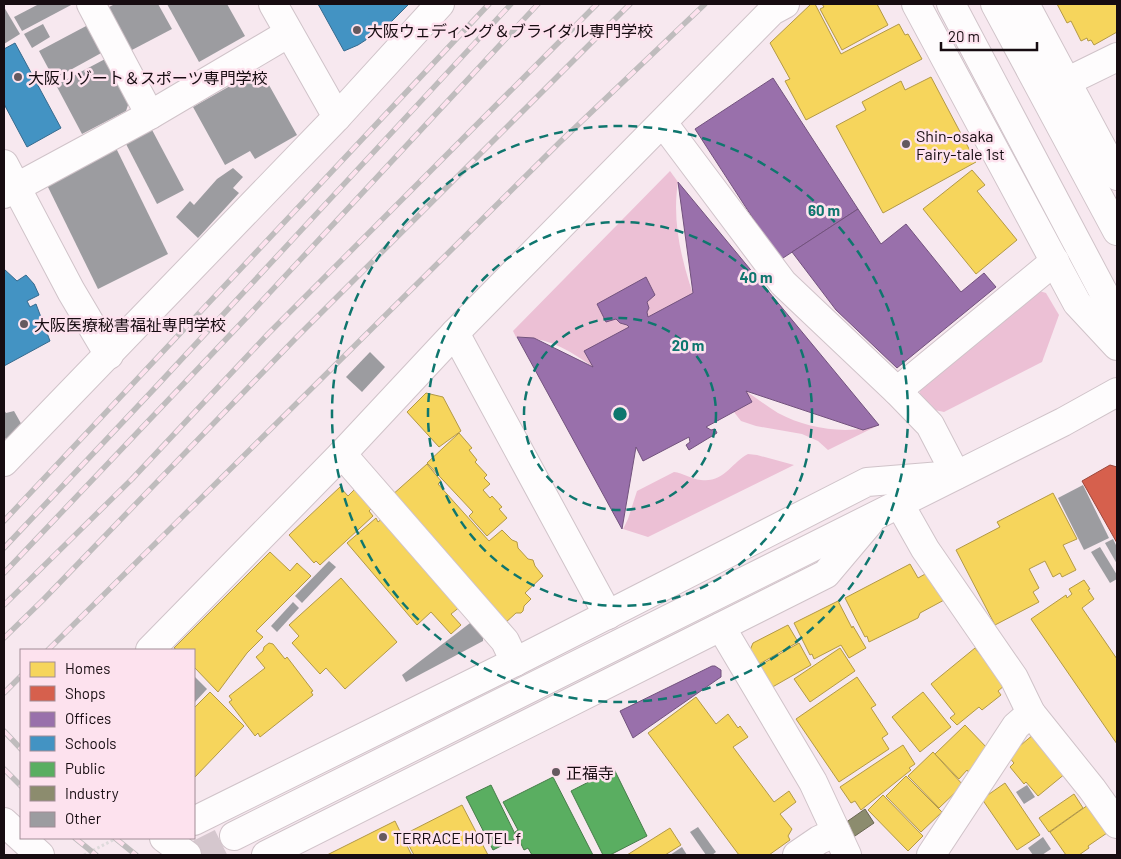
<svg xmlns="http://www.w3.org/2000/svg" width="1121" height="859" font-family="Barlow,'Noto Sans JP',sans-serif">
	<rect width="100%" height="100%" fill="#f7e8ef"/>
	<g fill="#ecc0d5">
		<path d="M670,171L678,182C671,226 684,270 699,311L593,367C566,348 549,338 516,337L513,331Z"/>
		<path d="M1036,290L1046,293L1059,315L1042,362L944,412L930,409L919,396L922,383Z"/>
		<path d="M746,391C756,398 767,406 778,413C808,429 847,435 879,425L828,450L818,441L802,434L756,426L741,421L726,402Z"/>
		<path d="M748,454L757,455L794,465L648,537L623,529L628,519L637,491L674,472C683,473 691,479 701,480C724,483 732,462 748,454Z"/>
	</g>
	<g fill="#f6d55c" stroke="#b39946">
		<path d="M811,4H815L841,54L899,24L905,35L908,34L922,59L806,120L785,81L790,79L770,43Z"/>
		<path d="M822,4H877L888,25L842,50L820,9L824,7Z"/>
		<path d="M1057,4H1117V32L1094,45L1091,40L1088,41L1087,38L1081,41L1071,21L1067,23Z"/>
		<path d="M931,77L976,162L883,213L836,126L866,110L862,102L901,81L905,90Z"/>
		<path d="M972,170L985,185L977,191L1017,240L976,274L923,209Z"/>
		<path d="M426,393L443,397L461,431L439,447L407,412Z"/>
		<path d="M459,433L472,448L469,450L477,460L475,462L487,475L484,478L490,484L483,490L490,498L492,496L502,507L499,509L507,518L487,536L469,516L473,512L427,463Z"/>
		<path d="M427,464L441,481L438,484L489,541L502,530L512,540L517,542L518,548L528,559L533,560L535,566L543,576L525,593L531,599L524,606L523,611L521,613H516L504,624L391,496Z"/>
		<path d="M340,487L348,496L357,487L375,505L369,511L373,516L320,565L316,561L314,563L289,535Z"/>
		<path d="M1053,493L1077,539L1063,545L1076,570L1062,577L1060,573L1053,577L1045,561L1029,569L1039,588L1033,592L1039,602L995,625L956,550L1000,527L997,522Z"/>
		<path d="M384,517L461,606L451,614L461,625L451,634L431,612L417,625L347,543L376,518L378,522Z"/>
		<path d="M270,552L290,571L297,563L311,576L256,631L263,637L247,653L218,692L194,667V650H177L174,648Z"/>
		<path d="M910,564L918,578L927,573L935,589L939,587L946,599L920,613L918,618L869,642L867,636L865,637L845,598Z"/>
		<path d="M341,578L397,642L345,689L326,668L320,674L292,643L299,636L289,625Z"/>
		<path d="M1084,580L1090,589L1088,590L1094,599L1082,608L1117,659V744L1031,619L1066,595L1067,598L1072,594L1069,589Z"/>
		<path d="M838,601L852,628L853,626L866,648L849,658L841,645L814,659L812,654L810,655L794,623Z"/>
		<path d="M788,625L798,642L754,667L748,655L753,643Z"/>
		<path d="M269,643L273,644L285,659L287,657L313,691L311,692L313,695L260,737L258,733L255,736L229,702L232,700L229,696L265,668L256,657L263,651L264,647Z"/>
		<path d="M799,643L811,665L769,689L757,667Z"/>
		<path d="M840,648L855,671L810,702L794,679Z"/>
		<path d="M975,648L1005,685L998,691L1001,695L982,710L979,707L957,725L950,718L955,714L931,684Z"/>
		<path d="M857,677L876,705L871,708L888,734L882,738L889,749L839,782L796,719Z"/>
		<path d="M210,692L244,726L194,778V708Z"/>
		<path d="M923,692L951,727L920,752L892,717Z"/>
		<path d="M696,697L716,724L728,714L738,728L740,726L748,737L733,747L774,802L789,791L796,802L780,814L792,829L788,836L790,840L769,855H739L648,733Z"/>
		<path d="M965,725L989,750L970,774L967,770L959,779L935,754Z"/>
		<path d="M1034,734L1066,773L1038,796L1026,782L1024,784L1010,767L1014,763L1008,756Z"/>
		<path d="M903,745L915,764L909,768L911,770L861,810L855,801L851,803L840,787Z"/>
		<path d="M933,752L963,785L939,808L908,776Z"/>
		<path d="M906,776L942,812L921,832L886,796Z"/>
		<path d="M1005,783L1040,835L1017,850L982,799Z"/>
		<path d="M1074,794L1083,808L1049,832L1039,818Z"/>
		<path d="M883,795L923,836L908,851L868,810Z"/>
		<path d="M462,805L488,855H414L405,838L407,837L405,834Z"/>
		<path d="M1088,805L1107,833L1088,846L1089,848L1079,855H1066L1050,832Z"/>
		<path d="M395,821L411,854L413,855H327Z"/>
		<path d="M670,828L681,845L665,855H627Z"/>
	</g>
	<path fill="#d6604d" stroke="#9d473b" d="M1110,465L1117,467V543L1082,481Z"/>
	<g fill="#9970ab" stroke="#72527d">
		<path d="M773,78L858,209L780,260L695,129Z"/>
		<path d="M678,182L879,425L863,430L746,391L752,402L706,427L711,430L715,429L717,433L689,450L686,445L690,442L689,437L643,461L636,447L622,529L517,337L534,338L593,367L584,351L629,327L627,325L620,323L616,319L606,322L597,304L646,277L655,295L647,302L649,308L647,312L648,317L693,293Z"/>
		<path d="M858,209L881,244L906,224L961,292L984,273L996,287L897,368L836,310L792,252Z"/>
		<path d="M712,666H715L721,670V677L718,679L633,738L620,711Z"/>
	</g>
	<g fill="#4393c3" stroke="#366a8e">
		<path d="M318,4H409L388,25L375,34L358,45L344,51Z"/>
		<path d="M15,43L61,128L27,147L4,104V49Z"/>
		<path d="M4,269L17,281L26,275L34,284L39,295L27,301L30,307L36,304L50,341L4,366Z"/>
	</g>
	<g fill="#5aae61" stroke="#467d49">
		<path d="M614,769L647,836L610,855H603L571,791Z"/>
		<path d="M553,777L593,855H532L528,848L524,850L515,832L518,830L503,802Z"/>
		<path d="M491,785L517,838L493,850L466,797Z"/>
	</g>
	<path fill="#8c8c6e" stroke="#696652" d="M865,809L874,823L852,838L845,823Z"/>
	<g fill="#9c9ca0">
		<path d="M39,4H73L22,31L14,17Z"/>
		<path d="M115,4H158L172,29L130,51L107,8Z"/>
		<path d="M167,4H227L245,36L199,62Z"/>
		<path d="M4,7L20,34L4,44Z"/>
		<path d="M43,24L50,37L32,48L24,34Z"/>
		<path d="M88,25L103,52L54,79L39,51Z"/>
		<path d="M107,58L130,99L126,111L82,134L56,85Z"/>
		<path d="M260,69L297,135L255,159L250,151L225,165L193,107Z"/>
		<path d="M151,128L184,190L157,204L125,142Z"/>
		<path d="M116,148L168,254L98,289L46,183Z"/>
		<path d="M233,168L243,177L233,188L239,193L198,238L176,217L190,201L194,205L217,179Z"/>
		<path d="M370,352L385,367L362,392L346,377Z"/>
		<path d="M4,410L6,413L14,411L23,427L7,443L4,435Z"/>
		<path d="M1083,485L1109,538L1084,550L1058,498Z"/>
		<path d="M1113,539L1117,547V564L1105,543Z"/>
		<path d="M1100,547L1117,575V579L1110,583L1091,552Z"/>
		<path d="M329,561L336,567L302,603L295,596Z"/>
		<path d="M293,602L299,608L277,632L271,626Z"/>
		<path d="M474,620L483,630V641L406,682L402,675Z"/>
		<path d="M194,676L207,689L194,703Z"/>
		<path d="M1027,785L1035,797L1024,804L1016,792Z"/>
		<path d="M698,827L716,852L712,855H706L690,832Z"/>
		<path d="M1043,837L1051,849L1042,855H1033L1028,848Z"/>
		<path d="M682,847L687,855H670Z"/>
	</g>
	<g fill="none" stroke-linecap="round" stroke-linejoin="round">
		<path stroke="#d5c7ce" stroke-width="28" stroke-dasharray="28 14" stroke-linecap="butt" d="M196,855L234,836"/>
		<defs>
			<g id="minor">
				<path d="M91,4L150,115"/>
				<path d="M916,4L1077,303L1117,346"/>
				<path d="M951,4L1117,318"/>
				<path d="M995,4L1117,231"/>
				<path d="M1025,4L1117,176"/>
				<path d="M1066,82L1117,57"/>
				<path d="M337,117L440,4"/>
				<path d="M663,123L783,283L897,391L930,425L956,475"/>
				<path d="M4,164L71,291L109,355"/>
				<path d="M4,194L150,115L289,33"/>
				<path d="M455,333L608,615"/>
				<path d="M897,391L1055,261"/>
				<path d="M342,454L505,641L515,662"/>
				<path d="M4,462L337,117L273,4"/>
				<path d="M899,503L925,549L1014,678L1031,713L1092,789L1117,824"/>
				<path d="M721,627L813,782L847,855"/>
				<path d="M150,650L342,454L455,333L772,11L785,4"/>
				<path d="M194,821L515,662L867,482L941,476"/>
				<path d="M4,822L40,855"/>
				<path d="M234,836L1063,422L1117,392"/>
				<path d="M164,838L187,855"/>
				<path d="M266,855L826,574L869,523"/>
				<path d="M797,855L819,840L836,832"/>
				<path d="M931,855L1016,726L1031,713"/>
			</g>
		</defs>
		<use href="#minor" stroke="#d0c3c9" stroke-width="30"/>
		<path stroke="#dedadb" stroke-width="3" stroke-dasharray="2.5 2.5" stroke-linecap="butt" d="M84,855L117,838"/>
		<use href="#minor" stroke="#fefcfd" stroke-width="28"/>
		<defs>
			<g id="rail">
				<path d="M4,521L489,4"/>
				<path d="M4,548L154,389L511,4"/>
				<path d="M4,573L248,316L538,4"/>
				<path d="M4,605L132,479L268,334L597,4"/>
				<path d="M4,638L43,600L296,338L630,4"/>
				<path d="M48,650L560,142L705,4"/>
				<path d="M4,693L21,676"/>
				<path d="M4,731L21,749"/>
				<path d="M4,769L21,786"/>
				<path d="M75,838L96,855"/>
				<path d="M115,838L136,855"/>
			</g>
		</defs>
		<use href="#rail" stroke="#bfbcbd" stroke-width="5.5"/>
		<use href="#rail" stroke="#fde2ee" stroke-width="4" stroke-dasharray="11" stroke-linecap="butt"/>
	</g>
	<g fill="none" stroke="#0f766e" stroke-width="2.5" stroke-dasharray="9 6">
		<circle cx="620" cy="414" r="96"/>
		<circle cx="620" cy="414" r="192"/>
		<circle cx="620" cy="414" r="288"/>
	</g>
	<g fill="#65595f" stroke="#fde2ee" stroke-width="2">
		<circle cx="357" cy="30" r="5"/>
		<circle cx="18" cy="77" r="5"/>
		<circle cx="906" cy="144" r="5"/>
		<circle cx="24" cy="324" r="5"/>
		<circle cx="556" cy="772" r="5"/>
		<circle cx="383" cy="837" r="5"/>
	</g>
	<g text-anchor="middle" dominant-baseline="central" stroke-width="5" stroke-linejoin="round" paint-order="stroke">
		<g font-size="16" fill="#170c11" stroke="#fde2ee" text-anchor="start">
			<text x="367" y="30">大阪ウェディング＆ブライダル専門学校</text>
			<text x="28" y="77">大阪リゾート＆スポーツ専門学校</text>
			<text x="916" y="135">Shin-osaka<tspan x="916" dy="18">Fairy-tale 1st</tspan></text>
			<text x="34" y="324">大阪医療秘書福祉専門学校</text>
			<text x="566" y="772">正福寺</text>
			<text x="393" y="837">TERRACE HOTEL f</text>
		</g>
	</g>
	<circle cx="620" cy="414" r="8" fill="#0f766e" stroke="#fde2ee" stroke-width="2.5"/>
	<g font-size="15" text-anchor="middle" font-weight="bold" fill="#0f766e" stroke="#fde2ee" stroke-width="5" stroke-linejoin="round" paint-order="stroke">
		<text x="824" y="216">60 m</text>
		<text x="756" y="283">40 m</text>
		<text x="688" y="351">20 m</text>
	</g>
	<rect width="1121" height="859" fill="none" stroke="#170c11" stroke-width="10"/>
	<rect x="20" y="649" width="175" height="190" fill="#fde2ee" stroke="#a18c96"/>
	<rect x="30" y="662" width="25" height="15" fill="#f6d55c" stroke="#a18c96"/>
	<text x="65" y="674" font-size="15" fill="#170c11">Homes</text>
	<rect x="30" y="686" width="25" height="15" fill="#d6604d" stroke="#a18c96"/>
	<text x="65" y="699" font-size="15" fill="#170c11">Shops</text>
	<rect x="30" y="712" width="25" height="15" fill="#9970ab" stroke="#a18c96"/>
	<text x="65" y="724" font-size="15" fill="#170c11">Offices</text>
	<rect x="30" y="736" width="25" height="15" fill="#4393c3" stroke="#a18c96"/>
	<text x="65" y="749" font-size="15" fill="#170c11">Schools</text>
	<rect x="30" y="762" width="25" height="15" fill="#5aae61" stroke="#a18c96"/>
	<text x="65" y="774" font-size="15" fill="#170c11">Public</text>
	<rect x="30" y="786" width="25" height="15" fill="#8c8c6e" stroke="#a18c96"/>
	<text x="65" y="799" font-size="15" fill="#170c11">Industry</text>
	<rect x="30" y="812" width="25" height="15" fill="#9c9ca0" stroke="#a18c96"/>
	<text x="65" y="824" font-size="15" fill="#170c11">Other</text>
	<path d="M941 42v8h96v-8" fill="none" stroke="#170c11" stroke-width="2.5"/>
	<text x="948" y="42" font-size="15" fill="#170c11" stroke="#fde2ee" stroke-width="4" paint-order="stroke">20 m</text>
</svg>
